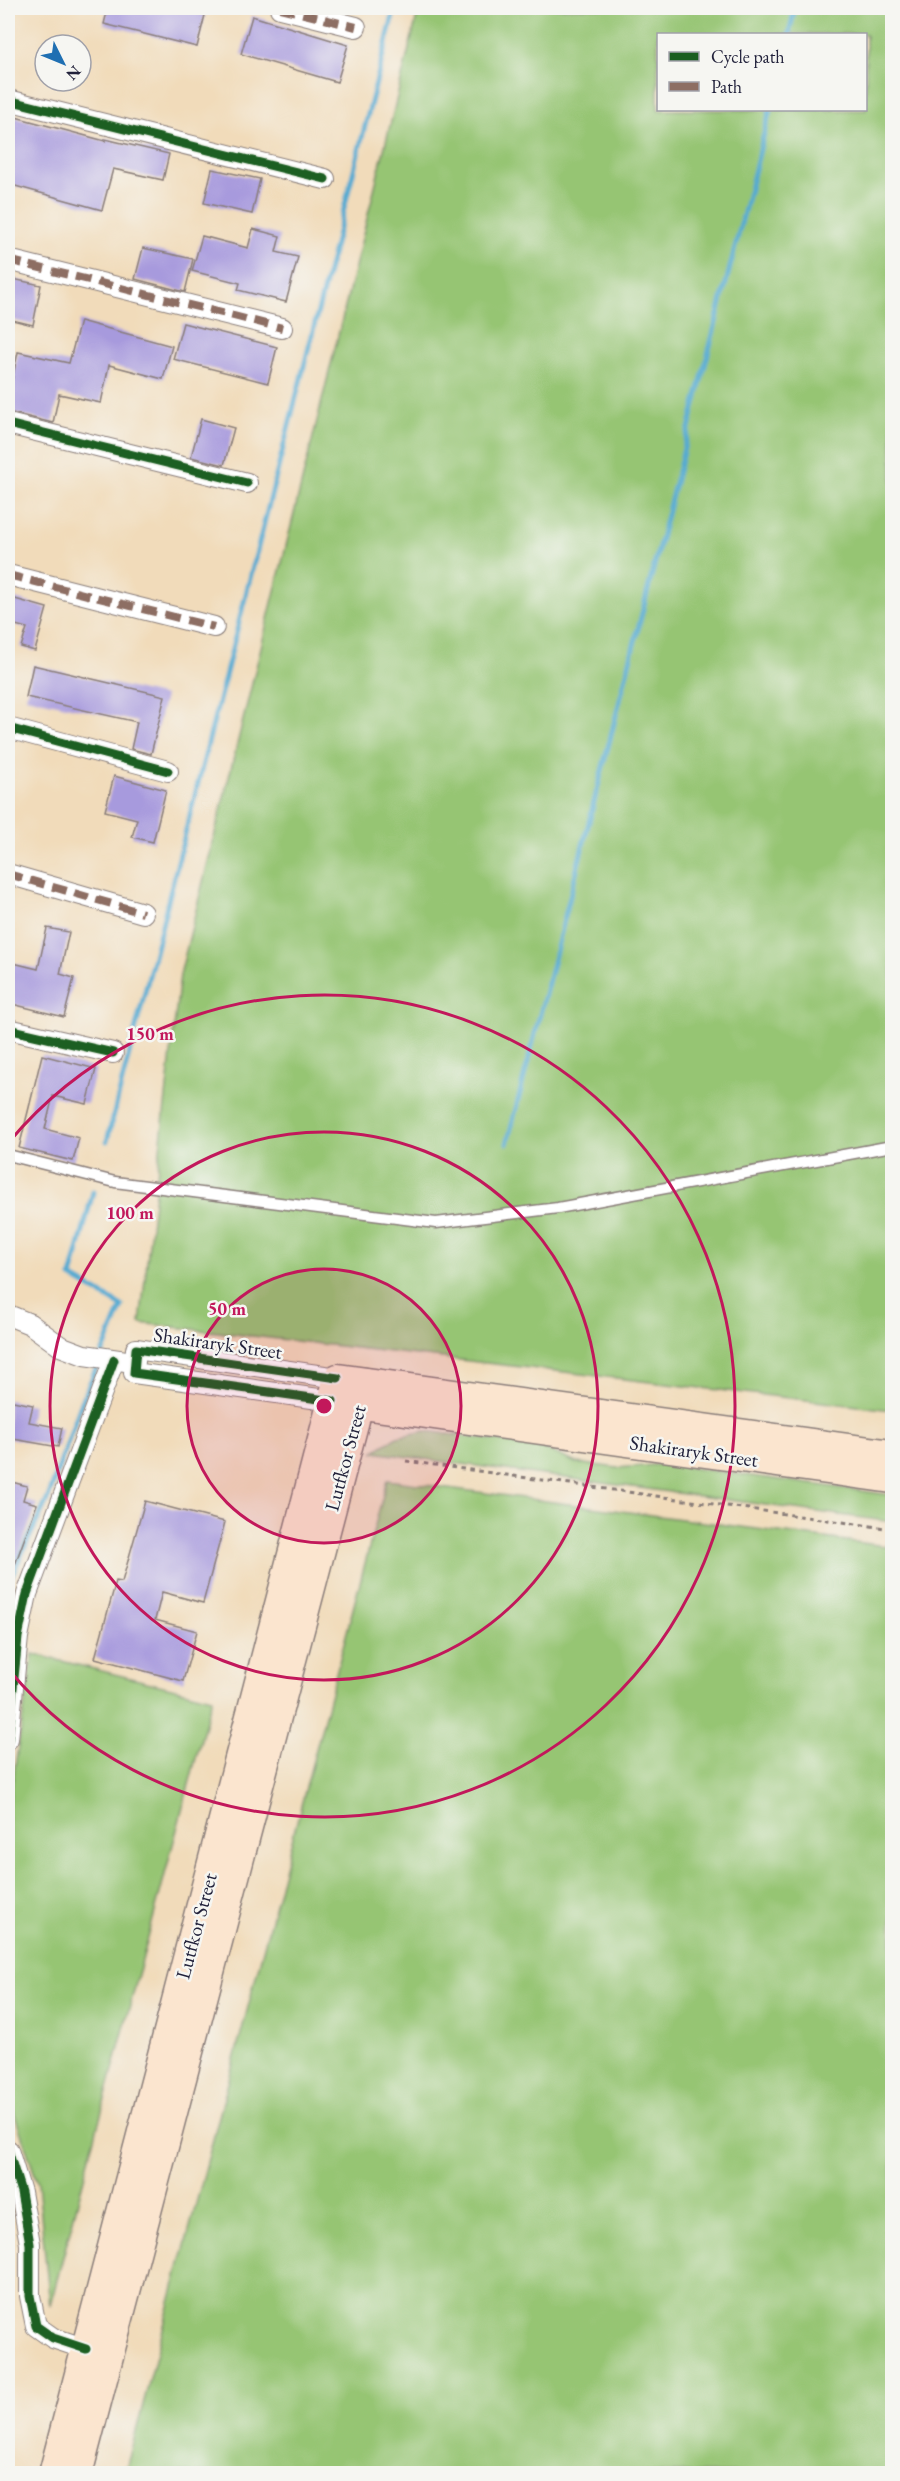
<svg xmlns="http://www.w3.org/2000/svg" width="900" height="2481" font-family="'EB Garamond',serif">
	<rect width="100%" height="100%" fill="#f6f6f2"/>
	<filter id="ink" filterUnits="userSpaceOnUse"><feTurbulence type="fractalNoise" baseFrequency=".0167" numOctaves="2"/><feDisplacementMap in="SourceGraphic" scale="12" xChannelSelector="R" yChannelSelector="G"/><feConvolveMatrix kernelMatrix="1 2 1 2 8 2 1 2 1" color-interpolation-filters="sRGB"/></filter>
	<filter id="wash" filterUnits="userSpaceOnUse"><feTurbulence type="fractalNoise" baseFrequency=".008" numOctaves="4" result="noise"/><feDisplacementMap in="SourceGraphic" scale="24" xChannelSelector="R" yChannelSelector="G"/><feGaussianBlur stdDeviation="1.35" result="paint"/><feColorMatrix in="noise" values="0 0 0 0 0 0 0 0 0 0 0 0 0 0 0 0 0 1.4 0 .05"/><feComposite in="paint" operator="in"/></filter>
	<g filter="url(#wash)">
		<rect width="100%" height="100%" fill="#f1dbba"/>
		<g fill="#96c573" stroke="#5c7457" stroke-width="1.5" fill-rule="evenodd">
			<path d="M419,8H892V1410L140,1323L180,975ZM658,34H866V110H658Z"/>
			<path d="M425,1431L539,1446L576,1463L618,1468L664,1464L892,1495V1522L373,1452L397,1437Z"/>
			<path d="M387,1480L892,1547V2473H125Z"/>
			<path d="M33,1654L212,1698L50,2306L38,2184L8,2095V1809Z"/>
		</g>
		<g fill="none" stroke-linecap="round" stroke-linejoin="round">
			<g stroke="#55aad1" stroke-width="5">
				<path d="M789,34L795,8"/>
				<path d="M107,1141L395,8"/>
				<path d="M507,1144L770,110"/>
				<path d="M8,1583L48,1498L81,1404L122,1306L71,1277L93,1192"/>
			</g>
		</g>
		<g id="blocks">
			<g fill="#a79add">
				<path d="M108,8H192L206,11L197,47L104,24Z"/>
				<path d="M252,16L348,45L337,82L241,54Z"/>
				<path d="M8,115L105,141V139L169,154L163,180L113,169L102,210L8,184L13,164L8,162Z"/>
				<path d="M212,169L260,179L252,214L204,203Z"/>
				<path d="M253,229L280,236L276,252L298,257L286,302L238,290L240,283L192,271L202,236L248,248Z"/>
				<path d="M143,248L193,259L185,292L135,279Z"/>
				<path d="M8,278L41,285L33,325L8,319Z"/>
				<path d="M80,321L172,346L163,379L109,365L101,403L59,394L53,423L8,412V400L18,352L69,363Z"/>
				<path d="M183,323L277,347L268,383L173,359Z"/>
				<path d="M201,419L234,428L224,465L191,457Z"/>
				<path d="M8,597L47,608L35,651L21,647L27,628L8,623Z"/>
				<path d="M33,665L165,696L151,754L131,749L137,722L26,697Z"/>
				<path d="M114,776L166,790L153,842L132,837L137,819L105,811Z"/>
				<path d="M47,928L69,932L60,974L74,978L64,1017L8,1003L9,962L38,969Z"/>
				<path d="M42,1055L96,1069L87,1104L53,1096L45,1129L79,1138L73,1161L19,1148Z"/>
				<path d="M8,1400L33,1405L29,1422L62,1428L58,1447L8,1438Z"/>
				<path d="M8,1481L27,1486L23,1500L37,1504L9,1581H8Z"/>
				<path d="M145,1501L225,1522L203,1603L162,1592L155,1620L197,1631L183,1681L95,1658L116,1581L122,1582Z"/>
			</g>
		</g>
	</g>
	<g filter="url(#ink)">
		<use href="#blocks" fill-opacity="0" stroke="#8a7e7a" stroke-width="1.5"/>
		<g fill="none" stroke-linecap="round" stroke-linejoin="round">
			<defs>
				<path id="service" d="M8,1155L115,1182L436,1223L558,1208L892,1146"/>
				<g id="minor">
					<path d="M280,8L356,27"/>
					<path d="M8,100L325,179"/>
					<path d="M8,260L282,328"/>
					<path d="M8,424L247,483"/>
					<path d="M8,575L214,627"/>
					<path d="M8,728L168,771"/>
					<path d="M8,874L143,913"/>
					<path d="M8,1029L113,1053"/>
					<path d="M8,1315L30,1324L60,1346L84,1355L126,1361"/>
					<path d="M333,1401L134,1373L136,1349L338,1378"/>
					<path d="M8,1739L18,1637L27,1594L114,1360"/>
					<path d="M8,2150L21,2192L30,2244V2296L36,2326L53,2338L86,2349"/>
				</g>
				<g id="secondary">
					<path d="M341,1402L892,1479"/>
					<path d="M53,2474L338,1378L892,1454"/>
					<path d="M78,2474L365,1382"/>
				</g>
			</defs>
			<use href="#service" stroke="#8a7e7a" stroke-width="13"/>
			<use href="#minor" stroke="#8a7e7a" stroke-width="22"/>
			<use href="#secondary" stroke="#8a7e7a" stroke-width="31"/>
			<path stroke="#8a7e7a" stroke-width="3" stroke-dasharray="4.5 4.5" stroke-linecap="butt" d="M406,1461L892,1529"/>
			<use href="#service" stroke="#fff" stroke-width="10"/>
			<use href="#minor" stroke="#fff" stroke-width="20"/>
			<use href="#secondary" stroke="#fbe5cf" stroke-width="28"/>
			<g stroke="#8d6e63" stroke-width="8" stroke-dasharray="15 8" stroke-linecap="butt">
				<path d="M280,8L356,27"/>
				<path d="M8,260L282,328"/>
				<path d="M8,575L214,627"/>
				<path d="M8,874L143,913"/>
			</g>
			<defs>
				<g id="cycleway">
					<path d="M8,100L325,179"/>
					<path d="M8,424L247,483"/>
					<path d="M8,728L168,771"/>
					<path d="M8,1029L113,1053"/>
					<path d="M333,1401L134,1373L136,1349L338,1378"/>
					<path d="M8,1739L18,1637L27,1594L114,1360"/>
					<path d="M8,2150L21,2192L30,2244V2296L36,2326L53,2338L86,2349"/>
				</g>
			</defs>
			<use href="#cycleway" stroke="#f6f6f2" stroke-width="13"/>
			<use href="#cycleway" stroke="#1b5e20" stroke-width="9"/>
		</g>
	</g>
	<circle cx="324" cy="1406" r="137" fill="#c2185b" fill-opacity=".12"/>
	<g fill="none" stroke="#c2185b" stroke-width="3">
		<circle cx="324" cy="1406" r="137"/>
		<circle cx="324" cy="1406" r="274"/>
		<path d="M9 1142A411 411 0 1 1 9 1670"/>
	</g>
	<g text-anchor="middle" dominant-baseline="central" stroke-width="5" stroke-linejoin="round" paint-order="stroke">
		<g font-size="20" fill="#22223b" stroke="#f6f6f2">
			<text transform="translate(218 1343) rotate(8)">Shakiraryk Street</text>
			<text transform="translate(694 1451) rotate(8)">Shakiraryk Street</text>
			<text transform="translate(345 1458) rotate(-75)">Lutfkor Street</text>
			<text transform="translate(196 1926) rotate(-75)">Lutfkor Street</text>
		</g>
	</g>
	<circle cx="324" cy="1406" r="9" fill="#c2185b" stroke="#f6f6f2" stroke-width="3"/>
	<g font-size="18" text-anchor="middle" font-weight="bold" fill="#c2185b" stroke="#f6f6f2" stroke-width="5" stroke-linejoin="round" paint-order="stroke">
		<text x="150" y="1040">150 m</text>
		<text x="130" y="1219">100 m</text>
		<text x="227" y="1315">50 m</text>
	</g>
	<rect width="900" height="2481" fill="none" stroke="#f6f6f2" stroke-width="30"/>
	<rect x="657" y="33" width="210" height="78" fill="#f6f6f2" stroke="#a1a1a9" stroke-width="1.5"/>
	<rect x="669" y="52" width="30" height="9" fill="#1b5e20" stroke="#a1a1a9" stroke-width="1.5"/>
	<text x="711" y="63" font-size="18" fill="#22223b">Cycle path</text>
	<rect x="669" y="82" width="30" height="9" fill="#8d6e63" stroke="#a1a1a9" stroke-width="1.5"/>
	<text x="711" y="93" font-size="18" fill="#22223b">Path</text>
	<g transform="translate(63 63) rotate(133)"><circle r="28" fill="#f6f6f2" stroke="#a1a1a9" stroke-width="1.5"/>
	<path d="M0-4.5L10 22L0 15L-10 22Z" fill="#1f6fb2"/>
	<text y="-9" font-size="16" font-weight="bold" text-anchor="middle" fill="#22223b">N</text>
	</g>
</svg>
